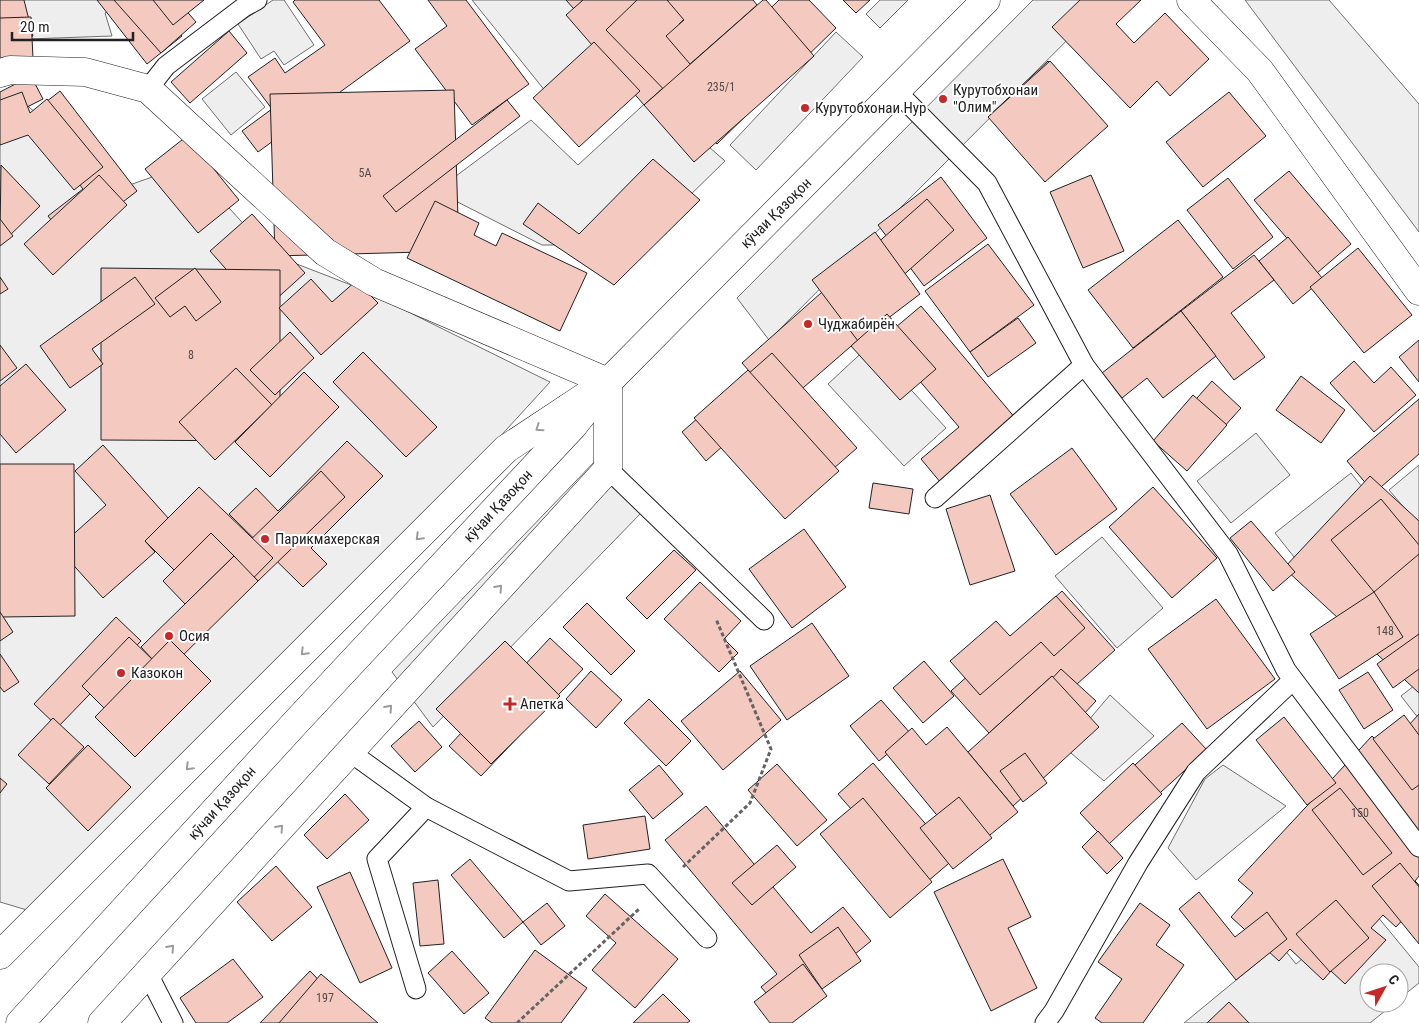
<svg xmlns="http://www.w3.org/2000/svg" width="1419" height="1023" font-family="'Roboto Condensed',sans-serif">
	<rect width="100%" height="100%" fill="#fff"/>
	<g fill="#eee" stroke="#6f6f6f">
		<path d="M0,0H122L105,13L112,36L0,40Z"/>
		<path d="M273,0H284L314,45L284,65L274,51L261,59L238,24Z"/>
		<path d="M472,0H568L604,46L546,92Z"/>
		<path d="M880,0H908L880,28L866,14Z"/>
		<path d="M1033,0H1107L769,340L737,298Z"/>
		<path d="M1245,0H1329L1419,104V232Z"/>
		<path d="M836,32L863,57L756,170L730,145Z"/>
		<path d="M236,72L265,107L231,135L202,99Z"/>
		<path d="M652,97L725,161L680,205L592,245H542L436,191L531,120L578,165Z"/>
		<path d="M21,100L121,188L189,164L271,254L364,290L550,382L227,735L47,916L0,902V114Z"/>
		<path d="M870,345L946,428L904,466L828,384Z"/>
		<path d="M1256,433L1290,475L1231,523L1197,481Z"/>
		<path d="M599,457L642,512L433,727L392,672Z"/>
		<path d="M1419,465V525L1389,490Z"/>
		<path d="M1351,473L1370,497L1294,557L1275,533Z"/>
		<path d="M1102,537L1163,608L1117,648L1055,576Z"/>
		<path d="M1419,682V719L1401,696Z"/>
		<path d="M1110,695L1154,736L1104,781L1065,748Z"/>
		<path d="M1223,765L1286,806L1196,880L1168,848L1205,779Z"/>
		<path d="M1368,905L1419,967V983L1399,999V973H1369V1003H1395L1370,1023H1184L1280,944L1296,964Z"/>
	</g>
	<g fill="#f3c9c0" stroke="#222">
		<path d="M0,0H24L33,36L0,43Z"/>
		<path d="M97,0H153L182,36L147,64Z"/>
		<path d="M114,0H177L196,22L161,53Z"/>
		<path d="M153,0H204L173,25Z"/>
		<path d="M295,0H379L410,41L258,152L242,131L272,109L248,77L275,58L285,73L325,45L293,2Z"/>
		<path d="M428,0H466L529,84L472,125L415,49L447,26Z"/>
		<path d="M566,0H583L574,9Z"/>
		<path d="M583,0H638L630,7L684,69L644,105L566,15Z"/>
		<path d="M637,0H694L699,5L679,24L715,62L779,0H809L836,28L717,144L606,30Z"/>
		<path d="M667,0H753L757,5L690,64L666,36L684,20Z"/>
		<path d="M763,0H766L814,56L694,162L644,105Z"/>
		<path d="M843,0H870L856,13Z"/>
		<path d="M1080,0H1141L1116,24L1134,43L1165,13L1209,59L1170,96L1157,81L1130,108L1052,27Z"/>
		<path d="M31,17L33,58L0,59V18Z"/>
		<path d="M229,31L247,53L190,103L171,82Z"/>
		<path d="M594,42L640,91L579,147L533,98Z"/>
		<path d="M1048,61L1106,125L1048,179L990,115Z"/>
		<path d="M1050,61L1108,126L1045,182L988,117Z"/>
		<path d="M31,76L43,99L17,112L25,127L0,140V92Z"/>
		<path d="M454,90L459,251L275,256L270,94Z"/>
		<path d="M60,91L137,191L70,243L48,216L83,189L27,117Z"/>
		<path d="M22,92L30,113L47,99L103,167L74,190L28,135L0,145V100Z"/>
		<path d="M1229,92L1266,136L1203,187L1166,142Z"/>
		<path d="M507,100L520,116L396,212L383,196Z"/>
		<path d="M187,136L239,200L198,233L145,169Z"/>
		<path d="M653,159L700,200L614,285L523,224L538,203L579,234Z"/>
		<path d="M1,165L40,206L4,241L0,236Z"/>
		<path d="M1289,171L1351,244L1317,273L1254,200Z"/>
		<path d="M99,175L127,205L53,275L24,244Z"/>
		<path d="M1091,175L1124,251L1083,268L1050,192Z"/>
		<path d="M941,177L987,238L924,286L878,225Z"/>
		<path d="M1228,178L1273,237L1233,269L1187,210Z"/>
		<path d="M927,199L954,230L890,287L903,301L781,407L742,363Z"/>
		<path d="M435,201L479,223L474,235L496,246L502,233L587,273L560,331L407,258Z"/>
		<path d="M252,214L305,273L263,311L210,251Z"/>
		<path d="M0,219L13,236L0,246Z"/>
		<path d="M1178,220L1223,277L1133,348L1088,290Z"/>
		<path d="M875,232L920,294L858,341L812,280Z"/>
		<path d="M1288,237L1323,279L1293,304L1259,261Z"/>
		<path d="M988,244L1034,305L970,352L925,291Z"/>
		<path d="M1358,248L1412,315L1364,353L1310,287Z"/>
		<path d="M1254,255L1274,280L1231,313L1265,357L1234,380L1181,311Z"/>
		<path d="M101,268L280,270V441L101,440Z"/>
		<path d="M195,268L221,302L196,321L185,306L170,317L155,298Z"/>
		<path d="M0,277L8,289L0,294Z"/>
		<path d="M135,277L155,304L92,349L103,364L70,388L40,346Z"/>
		<path d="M311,279L332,302L356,281L378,303L321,355L279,308Z"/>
		<path d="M921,306L1016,419L941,483L921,459L959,427L883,338Z"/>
		<path d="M1181,311L1216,356L1163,398L1147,378L1122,398L1102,373Z"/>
		<path d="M887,314L936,369L900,400L851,346Z"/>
		<path d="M1018,318L1036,343L988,377L970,352Z"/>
		<path d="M290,332L314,358L275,395L250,370Z"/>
		<path d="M1419,340V382L1399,357Z"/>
		<path d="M0,345L17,368L0,381Z"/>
		<path d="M363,352L437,427L406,457L333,382Z"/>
		<path d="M772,353L857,448L802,496L742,429L706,461L682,432Z"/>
		<path d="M1354,361L1374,383L1391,367L1416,395L1374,432L1330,383Z"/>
		<path d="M26,364L66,410L16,453L0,434V386Z"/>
		<path d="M236,368L272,405L215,460L179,422Z"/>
		<path d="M748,370L839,471L785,519L694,418Z"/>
		<path d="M304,372L339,407L270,477L235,442Z"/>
		<path d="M1301,376L1345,410L1321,443L1276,410Z"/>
		<path d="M1212,381L1241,408L1204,449L1175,423Z"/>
		<path d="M1193,395L1227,425L1187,471L1153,441Z"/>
		<path d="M1419,399V454L1374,493L1347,461Z"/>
		<path d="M347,441L383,476L311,548L327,564L303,587L229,514L256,488L278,511Z"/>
		<path d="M103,445L169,519L145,541L155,552L103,598L58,548L106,505L75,471Z"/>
		<path d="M1072,448L1117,509L1056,555L1010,494Z"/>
		<path d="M0,464H74L75,616L0,617Z"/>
		<path d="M321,471L345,497L258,581L234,556Z"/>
		<path d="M1370,476L1419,521V693L1284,568Z"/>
		<path d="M873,483L913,489L909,514L869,508Z"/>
		<path d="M199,487L273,558L218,614L145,541Z"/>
		<path d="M1153,487L1217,558L1172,598L1109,527Z"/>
		<path d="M990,495L1015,571L970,585L946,509Z"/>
		<path d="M1381,499L1419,545V554L1374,592L1331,540Z"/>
		<path d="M1251,521L1295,572L1273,591L1230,538Z"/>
		<path d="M804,529L846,587L792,628L749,569Z"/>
		<path d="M211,533L234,556L185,604L163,581Z"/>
		<path d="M674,550L696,570L647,619L626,598Z"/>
		<path d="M234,556L258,581L165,673L141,647Z"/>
		<path d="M700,582L741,621L724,639L738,653L719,672L664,619Z"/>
		<path d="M1062,591L1115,650L1067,693L1052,676L989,733L951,691Z"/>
		<path d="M1374,592L1403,637L1339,679L1310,634Z"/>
		<path d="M1056,596L1085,628L1054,656L1041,642L980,695L950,661L996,621L1010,636Z"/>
		<path d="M1216,599L1275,679L1207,729L1148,649Z"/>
		<path d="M587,603L635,651L611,675L563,627Z"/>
		<path d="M0,612L13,632L0,641Z"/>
		<path d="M116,617L141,641L58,727L34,704Z"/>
		<path d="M812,623L849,676L787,720L750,666Z"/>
		<path d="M1419,634V669L1393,688L1377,664Z"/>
		<path d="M129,637L155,662L107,711L82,686Z"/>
		<path d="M550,638L583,669L481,776L449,746Z"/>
		<path d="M170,640L211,681L135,757L95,717Z"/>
		<path d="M505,641L560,696L491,764L436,709Z"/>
		<path d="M0,654L19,682L4,692L0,687Z"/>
		<path d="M924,661L954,696L923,723L893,688Z"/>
		<path d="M1061,669L1096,701L1052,748L1018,715Z"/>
		<path d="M591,671L622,700L596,728L566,699Z"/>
		<path d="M740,671L781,720L723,770L681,721Z"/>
		<path d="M1368,672L1393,710L1364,729L1339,690Z"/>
		<path d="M1052,676L1099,727L1013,806L968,752Z"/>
		<path d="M649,699L691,741L666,766L624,723Z"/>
		<path d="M881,700L911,734L879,761L850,726Z"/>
		<path d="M1419,714V876L1415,881L1419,885V902L1396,927L1383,915L1371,928L1386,940L1345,984L1331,971L1323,980L1290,949L1279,961L1231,917L1253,893L1238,880L1372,736L1386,750Z"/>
		<path d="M1404,715L1419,735V785L1412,790L1373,739Z"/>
		<path d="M1284,717L1336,783L1307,805L1256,740Z"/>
		<path d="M53,718L84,747L49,784L18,755Z"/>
		<path d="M419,721L442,747L415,772L391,746Z"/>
		<path d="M1182,723L1207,750L1115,834L1090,805Z"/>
		<path d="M947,727L1018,812L968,853L885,752L912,728L926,745Z"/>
		<path d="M88,745L131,787L88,831L46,788Z"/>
		<path d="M1025,753L1047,783L1023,802L1000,771Z"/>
		<path d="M873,763L955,858L920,888L838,794Z"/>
		<path d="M1133,763L1162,794L1109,844L1080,813Z"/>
		<path d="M777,764L827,820L797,846L748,790Z"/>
		<path d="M659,765L683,794L653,819L629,790Z"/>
		<path d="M0,778L7,784L0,793Z"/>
		<path d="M1340,788L1392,853L1363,875L1312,810Z"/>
		<path d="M345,794L369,820L327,859L304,835Z"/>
		<path d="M959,797L992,838L953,869L920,828Z"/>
		<path d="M863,798L932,882L890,918L820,834Z"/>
		<path d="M706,806L811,933L843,907L871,941L783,1013L761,987L777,974L665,840Z"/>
		<path d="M645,816L650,849L588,859L583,825Z"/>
		<path d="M1098,831L1123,858L1107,874L1082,847Z"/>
		<path d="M777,845L796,867L752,905L732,883Z"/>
		<path d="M470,859L523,922L504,938L451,875Z"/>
		<path d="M1003,859L1031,917L1008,928L1037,988L991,1011L934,892Z"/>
		<path d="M1400,863L1419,887V944L1372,886Z"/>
		<path d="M276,866L312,907L272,941L237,902Z"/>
		<path d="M350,872L392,968L360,983L317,887Z"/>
		<path d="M438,880L444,944L420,946L413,883Z"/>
		<path d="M1199,892L1235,937L1267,912L1287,939L1236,980L1179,909Z"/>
		<path d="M605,894L678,959L635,1008L592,970L616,943L586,916Z"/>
		<path d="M1336,900L1369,938L1330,972L1296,934Z"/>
		<path d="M547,903L565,926L541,945L523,922Z"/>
		<path d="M1140,903L1170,925L1156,945L1184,965L1143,1023H1102L1095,1018L1122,979L1098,962Z"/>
		<path d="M838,927L861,961L822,989L799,955Z"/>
		<path d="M535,950L587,988L561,1023H492L485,1018Z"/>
		<path d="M452,951L489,993L464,1014L428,973Z"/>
		<path d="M233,959L263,997L227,1023H196L180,998Z"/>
		<path d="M803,964L827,996L792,1023H770L754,1002Z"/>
		<path d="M310,971L360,1023H260Z"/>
		<path d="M321,974L378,1023H279Z"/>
		<path d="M663,994L690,1021L687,1023H633Z"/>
		<path d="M1229,1002L1249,1023H1207Z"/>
	</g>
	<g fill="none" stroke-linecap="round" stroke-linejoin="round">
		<defs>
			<g id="service">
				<path d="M148,89L166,66L244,7L257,0"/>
				<path d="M897,92L987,183L1084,365L1228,554L1286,670L1419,847"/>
				<path d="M608,469L764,620"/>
				<path d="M935,498L1084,365"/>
				<path d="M350,752L426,807L569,881L648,874L707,938"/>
				<path d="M148,974L173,1023"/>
				<path d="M416,989L377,859L426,807"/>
				<path d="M1045,1023L1054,1011L1138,863L1196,772L1293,680"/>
			</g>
			<g id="minor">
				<path d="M1191,0L1260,71L1419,291"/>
				<path d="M0,73L10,70L85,72L148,89L325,252L374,282L608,382"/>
			</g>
			<g id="tertiary">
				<path d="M0,955L506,449L586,396"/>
				<path d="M20,1023L297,721L573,426L608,382L986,0"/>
				<path d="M102,1023L608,469V382"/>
			</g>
		</defs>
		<use href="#service" stroke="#222" stroke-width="21"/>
		<use href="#minor" stroke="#222" stroke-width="29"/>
		<use href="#tertiary" stroke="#222" stroke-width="29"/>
		<g stroke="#646464" stroke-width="3" stroke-dasharray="4 2.5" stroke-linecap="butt">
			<path d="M683,867L750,803L771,749L716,619"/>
			<path d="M517,1023L639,909"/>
		</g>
		<use href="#service" stroke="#fff" stroke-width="19"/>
		<use href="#minor" stroke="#fff" stroke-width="28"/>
		<use href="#tertiary" stroke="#fff" stroke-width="28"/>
	</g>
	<defs><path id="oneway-chevron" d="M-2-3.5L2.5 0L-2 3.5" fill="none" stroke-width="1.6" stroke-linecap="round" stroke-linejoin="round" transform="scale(1.25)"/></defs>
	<g stroke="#9c9c9c">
		<use href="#oneway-chevron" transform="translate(539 428) rotate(146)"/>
		<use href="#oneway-chevron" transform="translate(419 537) rotate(135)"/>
		<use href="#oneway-chevron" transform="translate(499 588) rotate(-48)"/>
		<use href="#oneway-chevron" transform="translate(304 652) rotate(135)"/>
		<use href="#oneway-chevron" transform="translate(389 708) rotate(-48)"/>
		<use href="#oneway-chevron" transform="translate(189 767) rotate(135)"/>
		<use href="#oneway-chevron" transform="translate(280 828) rotate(-48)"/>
		<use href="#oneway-chevron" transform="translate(171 948) rotate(-48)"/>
	</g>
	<g fill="#c62828" stroke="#fff" stroke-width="2">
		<circle cx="943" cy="99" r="5"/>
		<circle cx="805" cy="108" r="5"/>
		<circle cx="808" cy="324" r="5"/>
		<circle cx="265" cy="539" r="5"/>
		<circle cx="169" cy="636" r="5"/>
		<circle cx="121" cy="673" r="5"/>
		<path d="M507.5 696.5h5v5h5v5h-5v5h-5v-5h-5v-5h5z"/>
	</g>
	<g text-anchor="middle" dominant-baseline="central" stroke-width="4" stroke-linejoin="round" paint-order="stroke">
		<g font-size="12" fill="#564c4a">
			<text x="721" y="87">235/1</text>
			<text x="365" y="173">5А</text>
			<text x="191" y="355">8</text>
			<text x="1385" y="631">148</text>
			<text x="1360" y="813">150</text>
			<text x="325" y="998">197</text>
		</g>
		<g font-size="15" fill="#222" stroke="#fff" text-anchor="start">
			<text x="953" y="90">Курутобхонаи<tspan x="953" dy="17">"Олим"</tspan></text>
			<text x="815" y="108">Курутобхонаи Нур</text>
			<text x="818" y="324">Чуджабирён</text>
			<text x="275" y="539">Парикмахерская</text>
			<text x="179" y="636">Осия</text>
			<text x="131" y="673">Казокон</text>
			<text x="520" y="704">Апетка</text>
		</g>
		<g font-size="15" fill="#222" stroke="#fff">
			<text transform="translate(776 213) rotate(-45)">кӯчаи Қазоқон</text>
			<text transform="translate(498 506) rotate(-47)">кӯчаи Қазоқон</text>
			<text transform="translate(222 803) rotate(-48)">кӯчаи Қазоқон</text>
		</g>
	</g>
	<g transform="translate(1384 988) rotate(50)"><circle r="24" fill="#ffffff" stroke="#a7a7a7"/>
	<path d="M0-4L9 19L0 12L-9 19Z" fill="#c62828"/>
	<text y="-8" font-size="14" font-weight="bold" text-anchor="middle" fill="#222222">С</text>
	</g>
	<path d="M12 32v8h121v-8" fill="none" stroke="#222222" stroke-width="2.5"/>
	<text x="20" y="32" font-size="15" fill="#222222" stroke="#ffffff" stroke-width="4" paint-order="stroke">20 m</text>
</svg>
